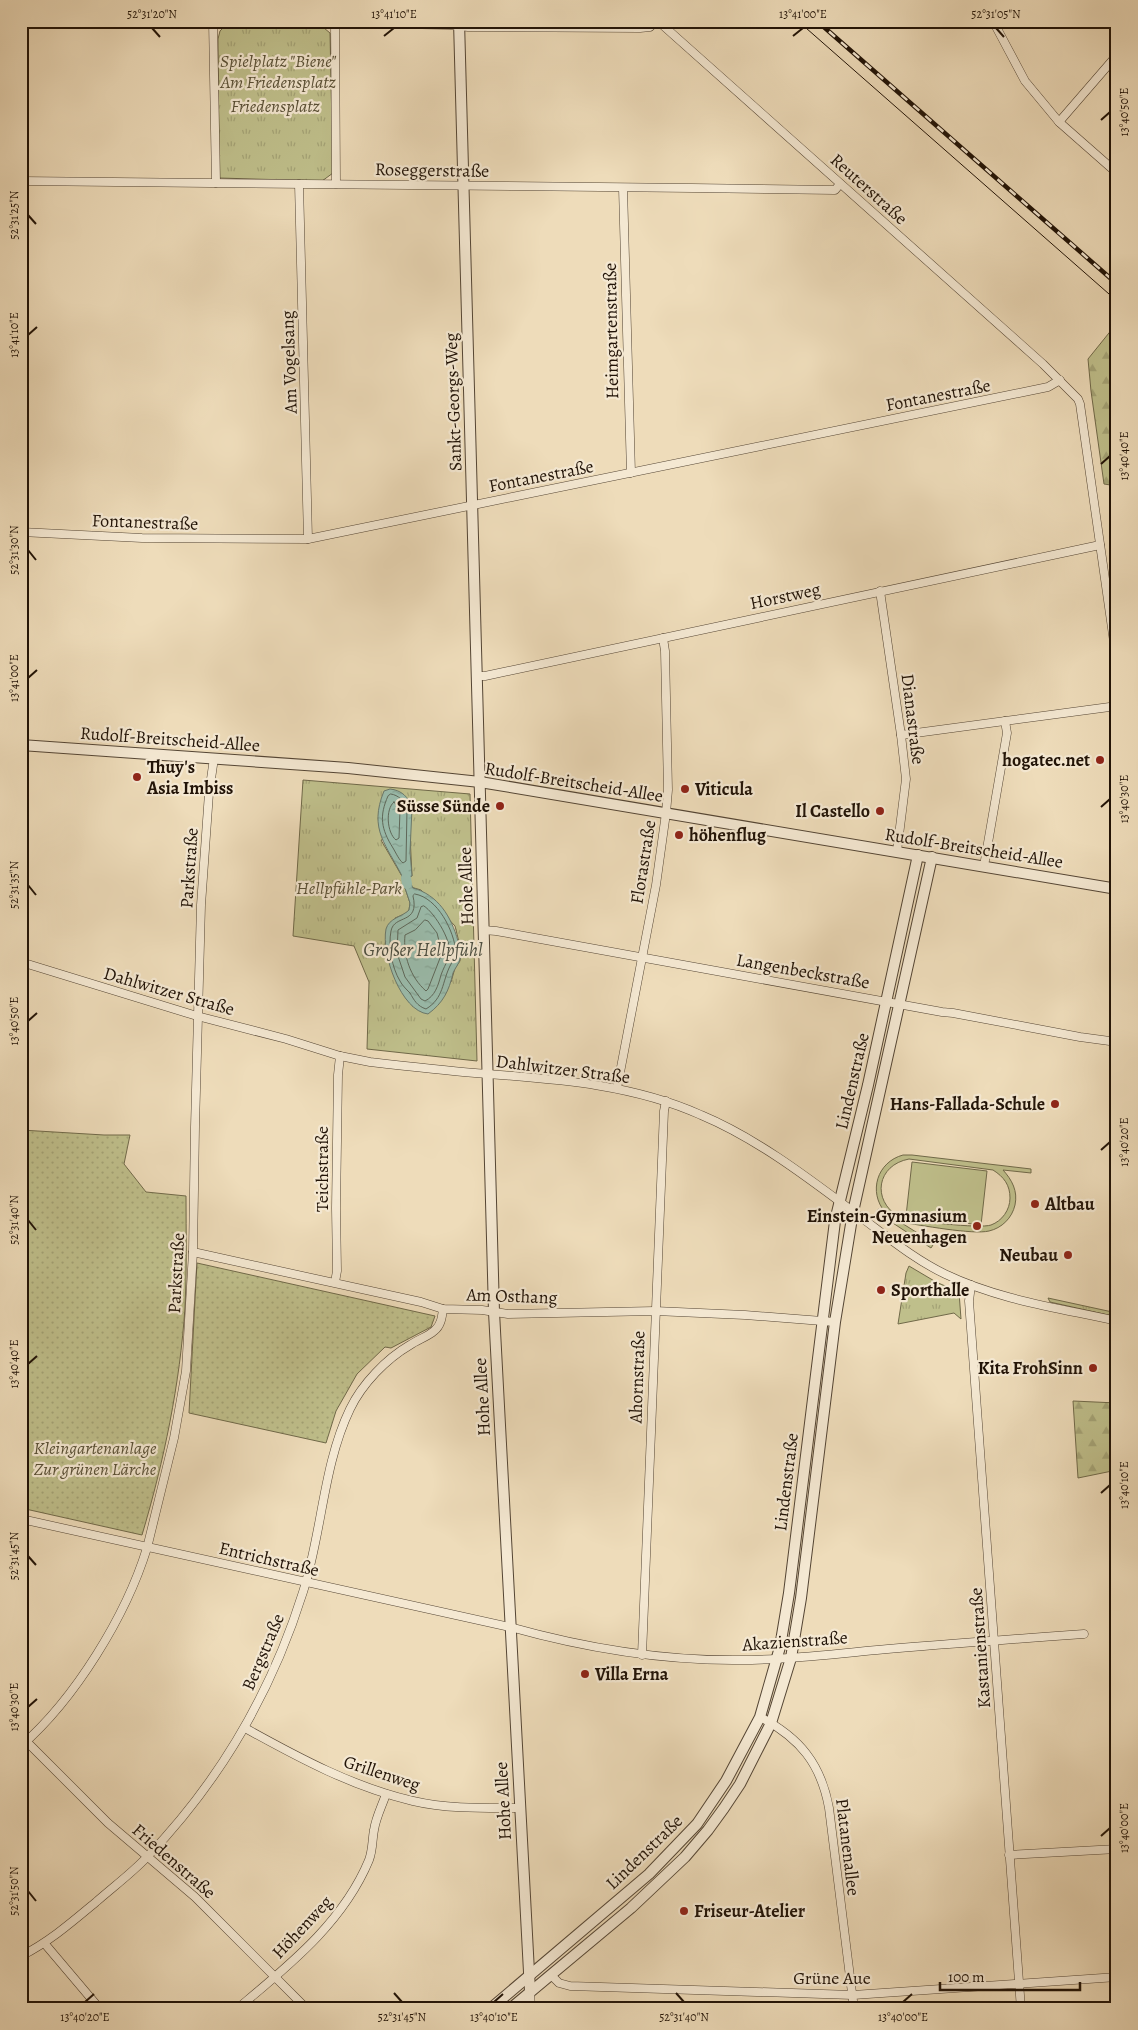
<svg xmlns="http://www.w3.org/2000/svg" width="1138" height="2030" font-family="Alegreya,serif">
	<defs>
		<pattern id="grass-tufts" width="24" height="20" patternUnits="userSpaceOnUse" patternTransform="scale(1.25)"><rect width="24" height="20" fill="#bfbf8b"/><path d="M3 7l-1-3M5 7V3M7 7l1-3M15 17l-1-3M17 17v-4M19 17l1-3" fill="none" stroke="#a4a376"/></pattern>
		<pattern id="forest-firs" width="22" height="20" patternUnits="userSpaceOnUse" patternTransform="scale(1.25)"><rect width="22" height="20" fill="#bfbf8b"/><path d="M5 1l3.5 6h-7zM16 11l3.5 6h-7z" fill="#a4a376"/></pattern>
		<pattern id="garden-dots" width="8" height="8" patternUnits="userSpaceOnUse" patternTransform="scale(1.25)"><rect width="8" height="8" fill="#bfbf8b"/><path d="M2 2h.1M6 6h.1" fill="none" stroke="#a4a376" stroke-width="1.8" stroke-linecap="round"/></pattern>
		<pattern id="water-ripples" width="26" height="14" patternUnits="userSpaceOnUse" patternTransform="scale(1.25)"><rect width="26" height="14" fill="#9abcac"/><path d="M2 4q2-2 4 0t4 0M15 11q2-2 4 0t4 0" fill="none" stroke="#84a192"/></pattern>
	</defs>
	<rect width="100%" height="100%" fill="#eedcba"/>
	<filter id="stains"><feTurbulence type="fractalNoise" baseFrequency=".004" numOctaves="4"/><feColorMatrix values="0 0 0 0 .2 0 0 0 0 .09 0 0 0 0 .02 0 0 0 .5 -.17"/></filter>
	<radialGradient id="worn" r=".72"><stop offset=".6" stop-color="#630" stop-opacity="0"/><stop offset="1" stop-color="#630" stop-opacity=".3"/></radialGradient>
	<g fill="url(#grass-tufts)" stroke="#706949" fill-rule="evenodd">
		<path d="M223,28H324L330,33L333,173L322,181L219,178L218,39L220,31Z"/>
		<path d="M303,780L470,794L477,1061L367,1049L369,982L354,946L293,936ZM410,835L412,876L403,878L381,840ZM404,885L421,890L455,926L461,950L460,961L455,968L451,982L413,1007L406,996L395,918L405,914L409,910L410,903Z"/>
		<path d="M909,1266L936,1282L959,1292L961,1319L954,1313L898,1324L906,1273Z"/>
		<path d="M1048,1298L1117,1313V1317L1050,1302Z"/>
	</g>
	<g fill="url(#forest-firs)" stroke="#706949">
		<path d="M1117,323V486L1104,484L1091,391L1088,359Z"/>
		<path d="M1073,1401L1117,1403V1470L1078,1478Z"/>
	</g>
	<g fill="url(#garden-dots)" stroke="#706949">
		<path d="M21,1130L104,1135H130L124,1164L146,1192L186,1196C186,1233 187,1270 185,1307C180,1384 164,1461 142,1535L21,1508Z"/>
		<path d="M197,1263L435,1316L431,1327L391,1348L385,1347L357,1374L336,1411L326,1443L189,1413Z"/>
	</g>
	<g fill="#bfbf8b" stroke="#706949" fill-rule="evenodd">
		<path d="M903,1155H912L1031,1169V1173L1003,1170C1012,1180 1018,1191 1015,1205C1012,1218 1002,1228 989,1231C973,1235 920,1225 900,1222L924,1237L925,1236L935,1242L931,1248L876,1212L878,1209L885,1212C868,1192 877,1162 903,1155ZM909,1159L993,1170C1004,1177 1010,1185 1010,1198C1010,1210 1002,1221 991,1225C980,1229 912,1221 899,1217C871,1200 877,1165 909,1159Z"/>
		<path d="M912,1162L987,1171L981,1225L906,1216Z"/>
	</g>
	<g fill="url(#water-ripples)" stroke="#6a786a">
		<path d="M390,789C401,790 409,797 412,808L410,852L412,876L403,878C387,845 368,830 384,791Z"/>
		<path d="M410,882L413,888C438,895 451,916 458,941C460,947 462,953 460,959C459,964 455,968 453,973C449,991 443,1003 428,1014C401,1011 381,954 386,929C389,918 402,917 409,910L410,903L404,885Z"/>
	</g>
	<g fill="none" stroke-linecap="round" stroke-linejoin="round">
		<g stroke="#5e685a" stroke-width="1">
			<path d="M391,794C398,795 405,801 407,809L406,861L403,863C399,860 396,853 393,848C381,829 379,816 388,796Z"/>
			<path d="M394,802L400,810L399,838L396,840C387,833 385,809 394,802Z"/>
			<path d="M415,894C438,898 454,931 456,952C456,958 453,960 450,966C442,982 444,998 426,1009C417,1006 414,1000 410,993C406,989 402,985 400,981C392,968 388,946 391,931C394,914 420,925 413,896Z"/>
			<path d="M424,906C435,913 454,944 449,957C446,964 443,969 441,975C438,986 435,996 425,1001L421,999L405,977L397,953L398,930L417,918L421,907Z"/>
			<path d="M425,920L428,921L437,933L442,953L428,989L426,991C410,977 403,955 405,935L415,930Z"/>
		</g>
		<path stroke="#9abcac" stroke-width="10" d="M406,878L407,884"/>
		<defs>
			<g id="minor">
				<path d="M213,21L216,183"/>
				<path d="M220,21L450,25L468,27L640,28L650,27L656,21"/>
				<path d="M658,21L1043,364L1078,399L1080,404L1117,663"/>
				<path d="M993,21L1025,81L1059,122L1117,173"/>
				<path d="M335,24L336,184"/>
				<path d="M1059,122L1117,55"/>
				<path d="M21,181L692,188L835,190L840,184"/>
				<path d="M299,184L308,539"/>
				<path d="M623,188L631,473"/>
				<path d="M21,532L142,538L308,539L1048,387L1060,380"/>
				<path d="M880,591L901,735L906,779L897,851"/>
				<path d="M477,676H485L1100,545"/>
				<path d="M901,735L1117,706"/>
				<path d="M984,866L1007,733L1005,721"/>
				<path d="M483,930L496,931L942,1012L953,1013L1080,1037L1117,1042"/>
				<path d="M21,962L197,1016L286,1039L340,1056L370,1062C405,1066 440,1070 475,1073C552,1079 630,1083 701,1115C756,1138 807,1177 855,1213C884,1234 912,1258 945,1274C999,1300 1059,1308 1117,1321"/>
				<path d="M617,1088L656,885L666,813L668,790L665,651L663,638"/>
				<path d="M193,1252L421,1302L443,1309L482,1310L508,1314L655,1311L745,1315L835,1322"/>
				<path d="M335,1282L337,1271L336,1208L338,1075L340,1056"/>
				<path d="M971,1285L969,1301L1021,2009"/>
				<path d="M21,1519L510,1627C585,1648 663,1661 741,1660C786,1660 832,1654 877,1650C946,1644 1015,1639 1084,1634"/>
				<path d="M642,1655L664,1111L666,1101"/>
				<path d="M760,1717C800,1738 821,1764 829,1808L854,2009"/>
				<path d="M245,1728C299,1758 353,1787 413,1801C447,1809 484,1808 519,1808"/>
				<path d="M21,1736L108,1823L195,1897L307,2009"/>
				<path d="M21,1746C75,1699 126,1616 147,1548L174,1438L186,1371L193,1252L195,1127L201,905L209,793L214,758"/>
				<path d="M1009,1855L1117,1849"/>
				<path d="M45,1944L100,2009"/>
				<path d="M21,1956C49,1942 72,1922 96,1902C113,1887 132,1873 147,1857C219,1782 272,1691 303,1592C322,1533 323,1465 350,1409C362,1384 386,1359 410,1345C417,1340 427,1337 434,1331C441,1326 442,1317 443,1309"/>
				<path d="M551,1975L559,1983L570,1986L853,1995L1117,1977"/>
				<path d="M530,1991L531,2009"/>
				<path d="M237,2009C288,1966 343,1923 369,1860C373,1849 372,1840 374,1830C376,1817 382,1806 386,1794"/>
			</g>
			<g id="tertiary">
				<path d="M459,21L494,1312L530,1991"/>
				<path d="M21,745L348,768L480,782L1117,889"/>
				<path d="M490,2009L649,1874L697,1824L726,1781L760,1717L780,1647L789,1593L835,1221L868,1085L918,855"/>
				<path d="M510,2009L631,1908L685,1857L708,1830L724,1808L740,1784L771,1723L791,1658L801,1598L835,1322L853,1212L932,857"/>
			</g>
		</defs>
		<use href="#minor" stroke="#544534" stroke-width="9"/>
		<use href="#tertiary" stroke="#544534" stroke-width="12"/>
		<use href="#minor" stroke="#f4e8d2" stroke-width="8"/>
		<use href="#tertiary" stroke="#f4e8d2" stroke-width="10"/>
		<path stroke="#211307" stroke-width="1" d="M798,21L1117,301"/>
		<defs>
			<path id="rail" d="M817,21L1117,284"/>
		</defs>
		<use href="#rail" stroke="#211307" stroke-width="4.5"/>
		<use href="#rail" stroke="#f4e8d2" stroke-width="2.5" stroke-dasharray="8" stroke-linecap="butt"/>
	</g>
	<path fill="none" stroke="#211307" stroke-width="2" d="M152,28L160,37M996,28L1004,37M384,36L394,28M793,36L803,28M1101,120L1110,112M28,215L36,224M28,335L37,327M1101,464L1110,456M28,550L36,560M28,678L37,670M1101,807L1110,799M28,885L36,895M28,1021L37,1013M1101,1150L1110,1142M28,1220L36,1230M28,1364L37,1356M1101,1493L1110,1485M28,1556L36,1565M28,1707L37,1699M1101,1836L1110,1828M28,1891L36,1901M394,1993L402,2002M676,1993L684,2002M85,2002L94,1994M494,2002L503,1994M903,2002L912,1994"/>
	<g fill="#8f2418" stroke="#f4e8d2" stroke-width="2">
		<circle cx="1100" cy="760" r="5"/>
		<circle cx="137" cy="777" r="5"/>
		<circle cx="685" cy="789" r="5"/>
		<circle cx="500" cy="806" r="5"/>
		<circle cx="880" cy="811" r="5"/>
		<circle cx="679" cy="835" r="5"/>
		<circle cx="1055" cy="1104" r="5"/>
		<circle cx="1035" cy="1204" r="5"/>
		<circle cx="977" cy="1226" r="5"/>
		<circle cx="1068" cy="1255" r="5"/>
		<circle cx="881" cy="1290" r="5"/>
		<circle cx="1093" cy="1368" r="5"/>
		<circle cx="585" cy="1674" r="5"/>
		<circle cx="684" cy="1911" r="5"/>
	</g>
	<g text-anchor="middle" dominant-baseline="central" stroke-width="4.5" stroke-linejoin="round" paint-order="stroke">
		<g font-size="18" font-style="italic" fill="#584f35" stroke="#f4e8d2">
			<text x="278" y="61">Spielplatz "Biene"<tspan x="278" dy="21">Am Friedensplatz</tspan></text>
			<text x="275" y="106">Friedensplatz</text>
			<text x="349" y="888">Hellpfühle-Park</text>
			<text x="95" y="1448">Kleingartenanlage<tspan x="95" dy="21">Zur grünen Lärche</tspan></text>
		</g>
		<g font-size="18" fill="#211307" stroke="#f4e8d2">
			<text transform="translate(432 170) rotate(1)">Roseggerstraße</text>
			<text transform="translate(869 189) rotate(42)">Reuterstraße</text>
			<text transform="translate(611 331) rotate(-91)">Heimgartenstraße</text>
			<text transform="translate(289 362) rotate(-92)">Am Vogelsang</text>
			<text transform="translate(938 395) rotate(-11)">Fontanestraße</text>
			<text transform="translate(453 402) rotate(-92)">Sankt-Georgs-Weg</text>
			<text transform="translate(541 476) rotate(-11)">Fontanestraße</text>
			<text transform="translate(145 522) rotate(2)">Fontanestraße</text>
			<text transform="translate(785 596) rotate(-12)">Horstweg</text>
			<text transform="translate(913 719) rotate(83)">Dianastraße</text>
			<text transform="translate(170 739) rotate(4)">Rudolf-Breitscheid-Allee</text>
			<text transform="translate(574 782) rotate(9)">Rudolf-Breitscheid-Allee</text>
			<text transform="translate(974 848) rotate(9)">Rudolf-Breitscheid-Allee</text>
			<text transform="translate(643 862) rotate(-81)">Florastraße</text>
			<text transform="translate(189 868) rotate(-86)">Parkstraße</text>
			<text transform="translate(466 886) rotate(-92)">Hohe Allee</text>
			<text transform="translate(803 971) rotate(10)">Langenbeckstraße</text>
			<text transform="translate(169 991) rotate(16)">Dahlwitzer Straße</text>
			<text transform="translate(563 1069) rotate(7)">Dahlwitzer Straße</text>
			<text transform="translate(852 1081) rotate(-77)">Lindenstraße</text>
			<text transform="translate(322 1169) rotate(-90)">Teichstraße</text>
			<text transform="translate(176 1273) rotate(-87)">Parkstraße</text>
			<text transform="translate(512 1296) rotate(2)">Am Osthang</text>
			<text transform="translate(637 1377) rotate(-88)">Ahornstraße</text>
			<text transform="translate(482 1397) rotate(-93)">Hohe Allee</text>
			<text transform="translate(786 1482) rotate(-83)">Lindenstraße</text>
			<text transform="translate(269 1559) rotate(13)">Entrichstraße</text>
			<text transform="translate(795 1641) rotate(-4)">Akazienstraße</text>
			<text transform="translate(980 1648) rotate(-94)">Kastanienstraße</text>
			<text transform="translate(263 1652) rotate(-67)">Bergstraße</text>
			<text transform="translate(382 1773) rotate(18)">Grillenweg</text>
			<text transform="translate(503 1801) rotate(-93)">Hohe Allee</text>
			<text transform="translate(848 1847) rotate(83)">Platanenallee</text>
			<text transform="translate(644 1852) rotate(-44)">Lindenstraße</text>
			<text transform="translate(174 1861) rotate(41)">Friedenstraße</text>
			<text transform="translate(302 1927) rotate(-47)">Höhenweg</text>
			<text x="832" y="1978">Grüne Aue</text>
		</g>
		<g font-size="18" font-weight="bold" fill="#211307" stroke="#f4e8d2" text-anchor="end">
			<text x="1090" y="760">hogatec.net</text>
			<text x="147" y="767" text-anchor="start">Thuy's<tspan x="147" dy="21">Asia Imbiss</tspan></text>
			<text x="695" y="789" text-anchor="start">Viticula</text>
			<text x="490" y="806">Süsse Sünde</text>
			<text x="870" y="811">Il Castello</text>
			<text x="689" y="835" text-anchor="start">höhenflug</text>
			<text x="1045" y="1104">Hans-Fallada-Schule</text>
			<text x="1045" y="1204" text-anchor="start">Altbau</text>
			<text x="967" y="1216">Einstein-Gymnasium<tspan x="967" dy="21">Neuenhagen</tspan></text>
			<text x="1058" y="1255">Neubau</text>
			<text x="891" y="1290" text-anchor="start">Sporthalle</text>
			<text x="1083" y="1368">Kita FrohSinn</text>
			<text x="595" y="1674" text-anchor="start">Villa Erna</text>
			<text x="694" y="1911" text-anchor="start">Friseur-Atelier</text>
		</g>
		<g font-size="19" font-style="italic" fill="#4b4e41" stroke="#f4e8d2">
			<text x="423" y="950">Großer Hellpfühl</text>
		</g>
	</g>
	<rect width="1138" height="2030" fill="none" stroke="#eedcba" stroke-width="55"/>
	<path d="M940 1982v8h140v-8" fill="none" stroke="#211307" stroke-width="2.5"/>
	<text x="948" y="1982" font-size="15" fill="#211307" stroke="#f4e8d2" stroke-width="4" paint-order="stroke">100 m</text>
	<rect x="28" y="28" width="1082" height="1974" fill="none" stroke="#211307" stroke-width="2"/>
	<g font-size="12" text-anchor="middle" fill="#211307">
		<text x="152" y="18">52°31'20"N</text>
		<text x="394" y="18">13°41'10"E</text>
		<text x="803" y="18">13°41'00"E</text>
		<text x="996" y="18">52°31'05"N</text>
		<text transform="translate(1124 112) rotate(-90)" y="4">13°40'50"E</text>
		<text transform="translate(14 215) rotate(-90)" y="4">52°31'25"N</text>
		<text transform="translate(14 335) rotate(-90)" y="4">13°41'10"E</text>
		<text transform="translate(1124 456) rotate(-90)" y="4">13°40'40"E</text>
		<text transform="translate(14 550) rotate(-90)" y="4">52°31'30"N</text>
		<text transform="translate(14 678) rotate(-90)" y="4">13°41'00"E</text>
		<text transform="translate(1124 799) rotate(-90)" y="4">13°40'30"E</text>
		<text transform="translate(14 885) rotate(-90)" y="4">52°31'35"N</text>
		<text transform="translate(14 1021) rotate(-90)" y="4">13°40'50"E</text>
		<text transform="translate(1124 1142) rotate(-90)" y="4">13°40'20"E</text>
		<text transform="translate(14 1220) rotate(-90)" y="4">52°31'40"N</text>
		<text transform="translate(14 1364) rotate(-90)" y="4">13°40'40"E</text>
		<text transform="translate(1124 1485) rotate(-90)" y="4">13°40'10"E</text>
		<text transform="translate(14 1556) rotate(-90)" y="4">52°31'45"N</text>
		<text transform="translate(14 1707) rotate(-90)" y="4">13°40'30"E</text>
		<text transform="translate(1124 1828) rotate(-90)" y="4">13°40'00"E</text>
		<text transform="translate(14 1891) rotate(-90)" y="4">52°31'50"N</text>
		<text x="85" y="2021">13°40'20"E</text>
		<text x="402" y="2021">52°31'45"N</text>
		<text x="494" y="2021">13°40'10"E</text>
		<text x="684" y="2021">52°31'40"N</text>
		<text x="903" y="2021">13°40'00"E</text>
	</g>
	<rect width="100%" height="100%" filter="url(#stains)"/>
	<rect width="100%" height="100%" fill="url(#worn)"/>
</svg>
